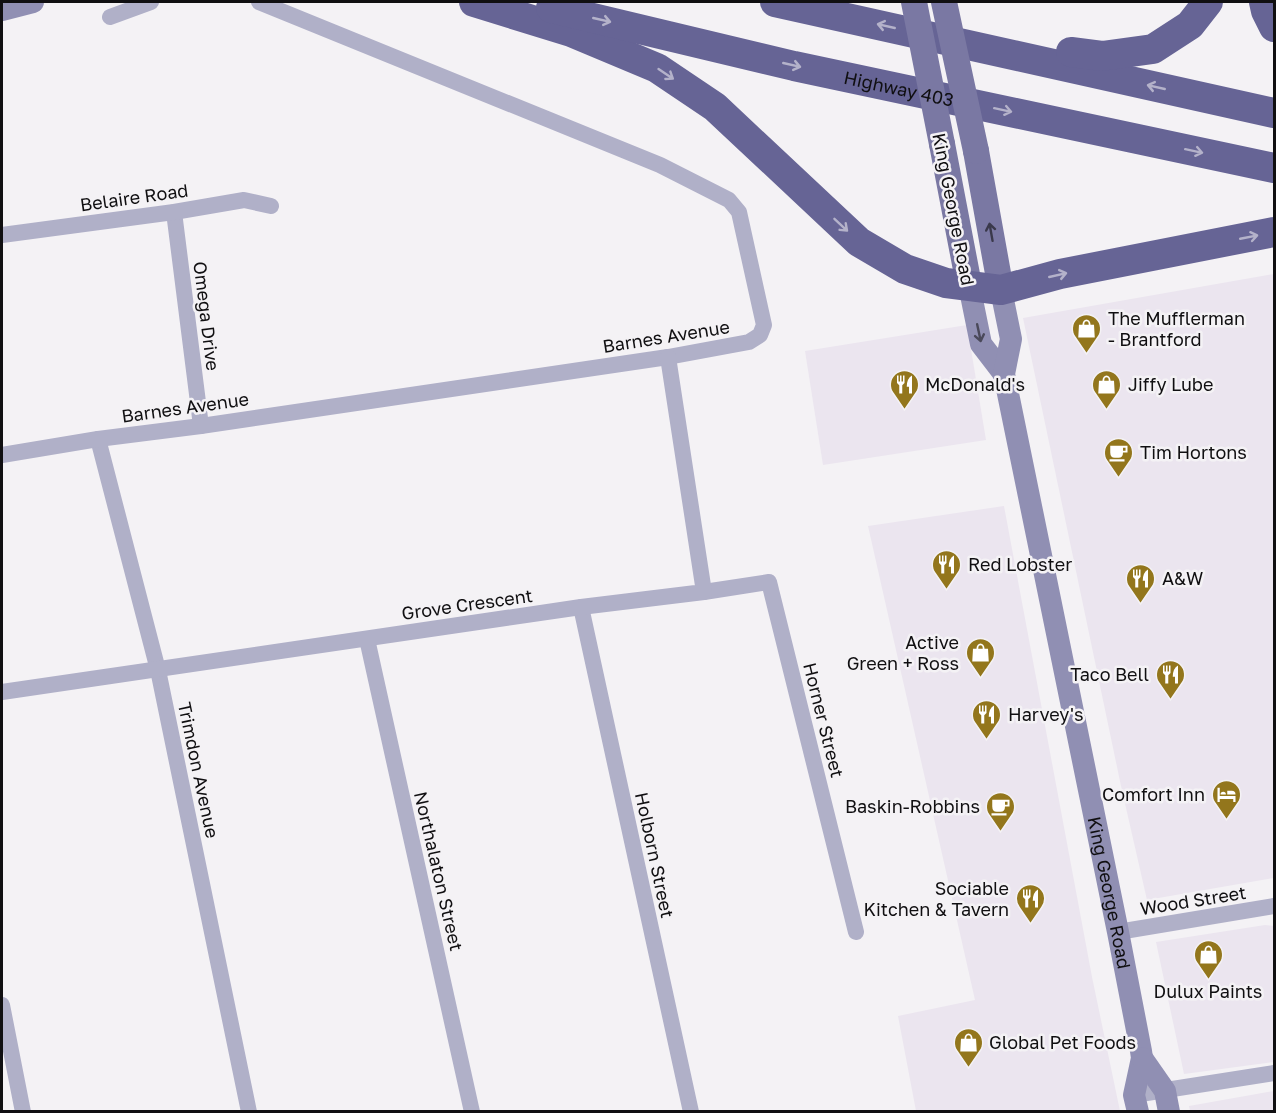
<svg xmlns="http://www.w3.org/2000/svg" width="1276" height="1113" font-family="'Golos Text',sans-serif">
	<rect width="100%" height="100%" fill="#f4f2f5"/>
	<g fill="#ebe5ef">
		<path d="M1274,274V878L1147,900L1121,786L1023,318Z"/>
		<path d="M967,325L986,440L823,465L805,351Z"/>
		<path d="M1004,506L1092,977L1120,1111H916L898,1016L975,1000L868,526Z"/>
		<path d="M1265,925L1274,926V1062L1184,1074L1156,942Z"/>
		<path d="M1274,1091V1111H1190L1189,1106Z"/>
	</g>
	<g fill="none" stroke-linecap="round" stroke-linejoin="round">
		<g stroke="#b0b0c8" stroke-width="16">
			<path d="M110,17L151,2"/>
			<path d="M174,212L201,426"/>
			<path d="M2,235L174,212L244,200L271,206"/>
			<path d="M98,439L158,670L249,1112"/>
			<path d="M2,455L98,439L201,426L668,357L749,342L760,335L764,325L739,212L729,200L660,165L259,2"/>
			<path d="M704,592L769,582L856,932"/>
			<path d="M581,607L691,1112"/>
			<path d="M367,639L472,1112"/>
			<path d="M2,692L581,607L704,592L668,357"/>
			<path d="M1118,932L1274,906"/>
			<path d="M2,1005L23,1112"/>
			<path d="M1134,1095L1274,1073"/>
		</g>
		<g stroke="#908fb3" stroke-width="22">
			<path d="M2,10L33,2"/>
			<path d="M969,285L981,344L1004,374"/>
			<path id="s1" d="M1001,290L1011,339L1004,374L1118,932L1141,1051L1142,1058L1134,1095L1138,1112"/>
			<path d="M1142,1058L1165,1091L1169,1112"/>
		</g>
		<g stroke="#7a78a3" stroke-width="26">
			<path d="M942,144L969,285"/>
			<path d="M976,151L1001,290"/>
		</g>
		<g stroke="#666495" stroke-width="30">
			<path d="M474,2L571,32L657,68L715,107L859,242L905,269L946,283L1001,290L1060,274L1274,232"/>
			<path d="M775,2L1274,113"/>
			<path d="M1264,2L1266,11L1274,27"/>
			<path id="s2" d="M551,8L794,66L1274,168"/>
			<path d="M1071,52L1102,56L1153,49L1190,25L1208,2"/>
		</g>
		<g stroke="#7a78a3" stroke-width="26">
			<path d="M914,2L942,144"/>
			<path d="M944,2L976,151"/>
		</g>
	</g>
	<defs><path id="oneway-shaft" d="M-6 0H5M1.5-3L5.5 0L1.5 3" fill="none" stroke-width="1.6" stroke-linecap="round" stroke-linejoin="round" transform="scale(1.5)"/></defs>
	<g stroke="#b4b2ca">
		<use href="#oneway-shaft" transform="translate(602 20) rotate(13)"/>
		<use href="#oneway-shaft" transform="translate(886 26) rotate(-167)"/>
		<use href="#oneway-shaft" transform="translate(792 65) rotate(13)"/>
		<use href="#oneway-shaft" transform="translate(666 74) rotate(34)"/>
		<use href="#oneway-shaft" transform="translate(1156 87) rotate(-167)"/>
		<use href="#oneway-shaft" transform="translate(1003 110) rotate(12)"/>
		<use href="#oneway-shaft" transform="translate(1194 151) rotate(12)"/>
		<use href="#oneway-shaft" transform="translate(841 225) rotate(43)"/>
		<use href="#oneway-shaft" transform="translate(1249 237) rotate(-11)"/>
		<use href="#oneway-shaft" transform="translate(1058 275) rotate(-13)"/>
	</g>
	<use stroke="#3a394b" href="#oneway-shaft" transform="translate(991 232) rotate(-100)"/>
	<use stroke="#4a495a" href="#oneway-shaft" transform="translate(979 333) rotate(78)"/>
	<defs>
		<symbol id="shop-pin" viewBox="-11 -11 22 30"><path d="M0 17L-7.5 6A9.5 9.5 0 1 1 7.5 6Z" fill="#93761c" stroke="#f4f2f5"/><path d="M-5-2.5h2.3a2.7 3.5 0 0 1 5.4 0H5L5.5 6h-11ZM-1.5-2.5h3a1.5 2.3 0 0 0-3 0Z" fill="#fff"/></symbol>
		<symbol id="restaurant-pin" viewBox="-11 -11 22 30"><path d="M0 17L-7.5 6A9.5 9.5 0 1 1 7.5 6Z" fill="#93761c" stroke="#f4f2f5"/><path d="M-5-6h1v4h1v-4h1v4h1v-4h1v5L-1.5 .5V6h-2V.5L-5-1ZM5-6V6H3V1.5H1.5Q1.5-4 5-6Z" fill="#fff"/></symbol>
		<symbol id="cafe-pin" viewBox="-11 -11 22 30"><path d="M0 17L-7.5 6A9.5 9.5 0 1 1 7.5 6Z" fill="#93761c" stroke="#f4f2f5"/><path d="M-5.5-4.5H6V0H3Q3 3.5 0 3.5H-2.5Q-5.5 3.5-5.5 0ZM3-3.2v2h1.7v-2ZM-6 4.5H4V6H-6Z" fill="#fff"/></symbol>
		<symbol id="hotel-pin" viewBox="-11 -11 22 30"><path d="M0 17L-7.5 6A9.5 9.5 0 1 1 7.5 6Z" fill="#93761c" stroke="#f4f2f5"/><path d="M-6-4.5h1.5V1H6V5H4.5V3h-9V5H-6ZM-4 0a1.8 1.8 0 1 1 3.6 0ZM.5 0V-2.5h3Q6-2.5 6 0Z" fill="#fff"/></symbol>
	</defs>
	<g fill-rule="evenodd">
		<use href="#shop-pin" x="1070" y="312" width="33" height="45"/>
		<use href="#restaurant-pin" x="888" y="368" width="33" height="45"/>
		<use href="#shop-pin" x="1090" y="368" width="33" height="45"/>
		<use href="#cafe-pin" x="1102" y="436" width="33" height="45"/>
		<use href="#restaurant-pin" x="930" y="548" width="33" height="45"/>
		<use href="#restaurant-pin" x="1124" y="562" width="33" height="45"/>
		<use href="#shop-pin" x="964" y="636" width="33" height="45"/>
		<use href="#restaurant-pin" x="1154" y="658" width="33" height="45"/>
		<use href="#restaurant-pin" x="970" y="698" width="33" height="45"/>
		<use href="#hotel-pin" x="1210" y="778" width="33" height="45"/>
		<use href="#cafe-pin" x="984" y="790" width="33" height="45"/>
		<use href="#restaurant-pin" x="1014" y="882" width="33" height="45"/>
		<use href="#shop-pin" x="1192" y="938" width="33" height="45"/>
		<use href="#shop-pin" x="952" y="1026" width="33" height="45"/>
	</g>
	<g text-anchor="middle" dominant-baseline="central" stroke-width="5" stroke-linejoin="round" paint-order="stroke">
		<g font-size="18" fill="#100f11" stroke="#f4f2f5">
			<text stroke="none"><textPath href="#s2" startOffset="357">Highway 403</textPath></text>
			<text transform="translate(134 197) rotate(-8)">Belaire Road</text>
			<text transform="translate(954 209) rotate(79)">King George Road</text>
			<text transform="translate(207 316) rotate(83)">Omega Drive</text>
			<text transform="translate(666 336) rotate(-9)">Barnes Avenue</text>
			<text transform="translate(185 407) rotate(-8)">Barnes Avenue</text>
			<text transform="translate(467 604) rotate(-8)">Grove Crescent</text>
			<text transform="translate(824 720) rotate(76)">Horner Street</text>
			<text transform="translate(199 770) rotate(78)">Trimdon Avenue</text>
			<text transform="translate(655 855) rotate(78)">Holborn Street</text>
			<text transform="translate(439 871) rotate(77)">Northalaton Street</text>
			<text stroke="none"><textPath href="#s1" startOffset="615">King George Road</textPath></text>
			<text transform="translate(1193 900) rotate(-9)">Wood Street</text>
		</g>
		<g font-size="18" fill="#100f11" stroke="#f4f2f5" text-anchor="start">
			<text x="1108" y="318">The Mufflerman<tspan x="1108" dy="21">- Brantford</tspan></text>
			<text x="925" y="384">McDonald's</text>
			<text x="1128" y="384">Jiffy Lube</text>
			<text x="1140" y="452">Tim Hortons</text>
			<text x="968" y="564">Red Lobster</text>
			<text x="1162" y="578">A&amp;W</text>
			<text x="959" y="642" text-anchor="end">Active<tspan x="959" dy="21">Green + Ross</tspan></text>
			<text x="1149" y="674" text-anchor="end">Taco Bell</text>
			<text x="1008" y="714">Harvey's</text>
			<text x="1205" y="794" text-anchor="end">Comfort Inn</text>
			<text x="980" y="806" text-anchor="end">Baskin-Robbins</text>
			<text x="1009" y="888" text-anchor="end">Sociable<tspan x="1009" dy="21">Kitchen &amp; Tavern</tspan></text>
			<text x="1208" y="991" text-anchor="middle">Dulux Paints</text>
			<text x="989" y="1042">Global Pet Foods</text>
		</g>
	</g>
	<rect width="1276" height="1113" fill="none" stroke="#100f11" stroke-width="6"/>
</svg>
